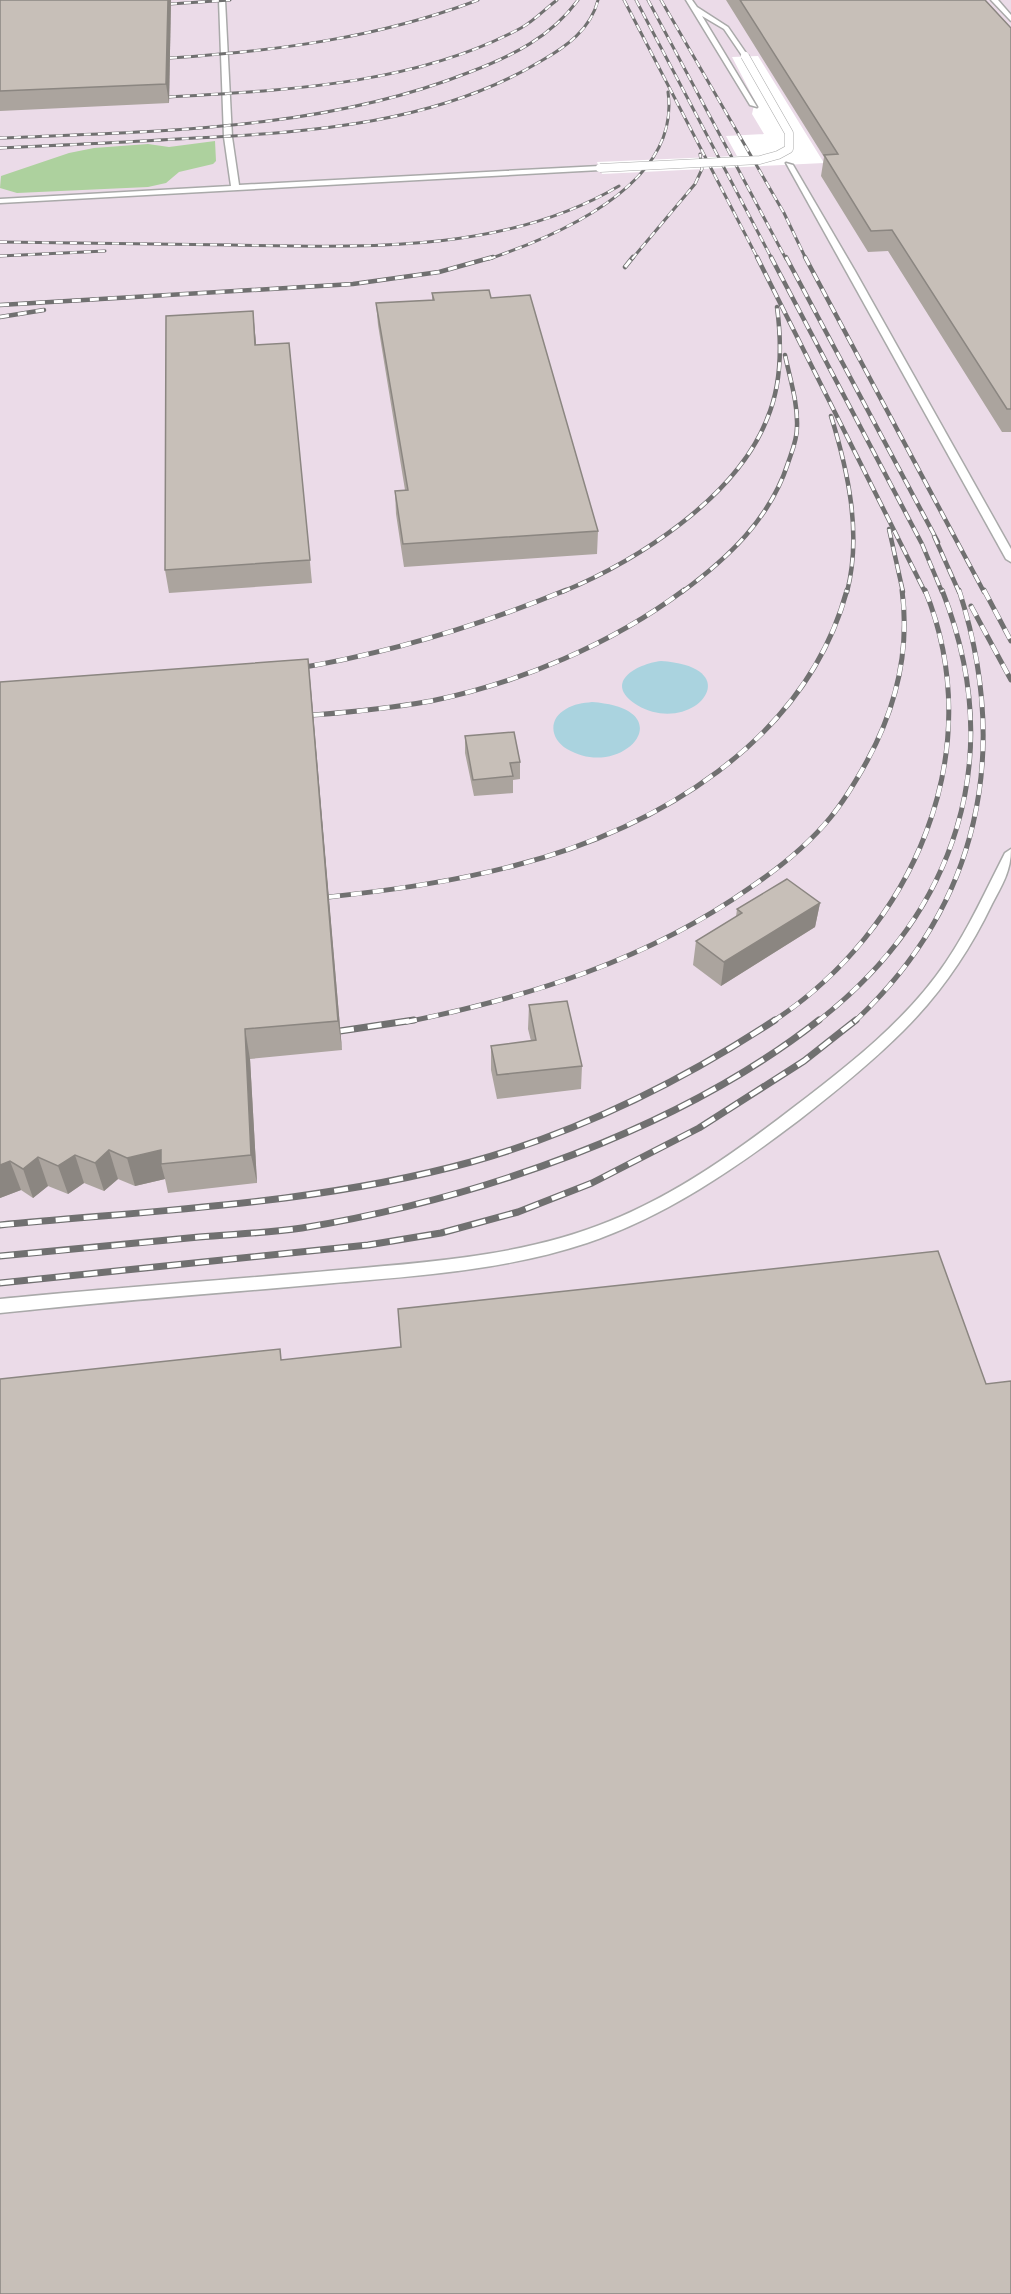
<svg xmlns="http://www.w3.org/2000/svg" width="1011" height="2294" font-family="'Golos Text',sans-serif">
	<rect width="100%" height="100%" fill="#f2efe9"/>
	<rect fill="#ebdbe8" x="0" y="0" width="1011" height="2294"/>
	<path fill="#add19e" d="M215,141L216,161L213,164L179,172L166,183L148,187L17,193L0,188L1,176L69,153L94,148L148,144L169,147Z"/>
	<g fill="#aad3df">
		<path d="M661,661C752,667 692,738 637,705C602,683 636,664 661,661Z"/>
		<path d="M592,702C686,709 622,782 567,749C550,739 548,719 566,709C574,704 583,703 592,702Z"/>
	</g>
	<path fill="#fff" d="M758,56L824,163L602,174L597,162L737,156L726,136L764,134L752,114L755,101L732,57Z"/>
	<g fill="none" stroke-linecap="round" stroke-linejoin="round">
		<defs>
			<g id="service">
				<path d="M219,0H225L232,137L239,185L600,166L604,168L600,170L0,203V199L231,186L224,137Z"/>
				<path d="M686,0H692L697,7L728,27L748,56L743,57L724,29L702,16L757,107L750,105Z"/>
				<path d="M991,0H998L1011,15V21Z"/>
				<path d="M786,163L793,165L855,271L1011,549V562L1006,559Z"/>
				<path d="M1011,849C1011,871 1002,885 992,904C969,952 941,993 903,1031C871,1063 835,1092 799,1120C733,1170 666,1216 587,1243C506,1270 419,1276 334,1283C223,1293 111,1301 0,1313V1299C113,1288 226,1280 339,1270C430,1262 525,1256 610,1221C677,1194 737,1151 794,1107C849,1065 907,1020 946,962C969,928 986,890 1005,853Z"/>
			</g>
		</defs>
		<use href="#service" stroke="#a9a9a9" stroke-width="3"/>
		<use href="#service" fill="#fff" fill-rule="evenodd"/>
		<defs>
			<g id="rail-far3">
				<path d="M624,0L758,259"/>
				<path d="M636,0L772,259"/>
				<path d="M648,0L786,259"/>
				<path d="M661,0L784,213L806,259"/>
				<path d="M170,4L230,0"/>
				<path d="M170,58C276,51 378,38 478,0"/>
				<path d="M169,97C286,90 415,85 521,28C534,21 545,9 557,0"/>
				<path d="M0,138C158,131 321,131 470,72C512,56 551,37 578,0"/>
				<path d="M0,148C65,145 130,142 195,138C313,132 438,123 541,61C566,47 591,29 598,0"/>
				<path d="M0,242C77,243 155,244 232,245C361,247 504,254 619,186"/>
				<path d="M0,256L105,251"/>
				<path d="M489,259C559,235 681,184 668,92"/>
				<path d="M632,259L695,184L702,169L700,154"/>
			</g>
			<g id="rail-far2">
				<path d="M757,257L925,592"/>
				<path d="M771,257L922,544L942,592"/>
				<path d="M786,257L938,542"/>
				<path d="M805,257L984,592"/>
				<path d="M625,267L633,257"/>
				<path d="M0,305L353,284L439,272L493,257"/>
				<path d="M0,317L44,310"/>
				<path d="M831,416C848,471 862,534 847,592"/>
				<path d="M889,529L903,592"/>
				<path d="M934,536L959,592"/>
				<path d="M562,592C637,561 736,498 767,419C782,384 782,345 777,307"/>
				<path d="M682,592C728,558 770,519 788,463C792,451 797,440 797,427C798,403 790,379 785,355"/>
			</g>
			<g id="rail-far1">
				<path d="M984,590L1011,641"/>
				<path d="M971,606L1011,680"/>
				<path d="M293,669C386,654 478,626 566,590"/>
				<path d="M313,715C352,712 392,708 431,701C519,683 612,644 684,590"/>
				<path d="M329,897C391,890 452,882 513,866C656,829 806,742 847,590"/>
				<path d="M406,1022C529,997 648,960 751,887C779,868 808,845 830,818C844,801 856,781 867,761C896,708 910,650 902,590"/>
				<path d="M772,1022C913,930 991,752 925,590"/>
				<path d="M817,1022C957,913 1008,757 942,590"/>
				<path d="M854,1022C980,905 1011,752 959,590"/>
			</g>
			<g id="rail">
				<path d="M340,1031L414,1020"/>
				<path d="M0,1225C157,1210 318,1204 471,1162C579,1132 682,1081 775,1020"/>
				<path d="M0,1256C66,1250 132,1244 199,1237C233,1234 268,1233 302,1228C477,1199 679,1130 819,1020"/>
				<path d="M0,1283L368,1245L441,1233L518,1212L592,1183L699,1128L804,1061L856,1020"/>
			</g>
		</defs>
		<use href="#rail-far3" stroke="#707070" stroke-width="3"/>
		<use href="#rail-far2" stroke="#707070" stroke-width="4.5"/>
		<use href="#rail-far1" stroke="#707070" stroke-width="5"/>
		<use href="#rail" stroke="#707070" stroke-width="7"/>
		<use href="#rail-far3" stroke="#fff" stroke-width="2" stroke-dasharray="7" stroke-linecap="butt"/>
		<use href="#rail-far2" stroke="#fff" stroke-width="3" stroke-dasharray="9" stroke-linecap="butt"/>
		<use href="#rail-far1" stroke="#fff" stroke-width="4" stroke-dasharray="11" stroke-linecap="butt"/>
		<use href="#rail" stroke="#fff" stroke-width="4.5" stroke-dasharray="14" stroke-linecap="butt"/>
		<defs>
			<path id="service-bridge" d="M600,168L760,160L778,155L789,149V133L745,56"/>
		</defs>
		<use href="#service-bridge" stroke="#a9a9a9" stroke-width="9" stroke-linecap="butt"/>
		<use href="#service-bridge" stroke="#fff" stroke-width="8"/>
	</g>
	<g fill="#aba49e">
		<path d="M0,0H171L169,103L0,111Z"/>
		<path d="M726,0H985L1011,28V432H1002L888,251L868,252L821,176L824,157Z"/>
		<path d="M432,293L491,298L598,531L597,554L404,567L396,514L395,491L405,490L378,325L376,303L432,300Z"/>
		<path d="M255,333L256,345L289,343L312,583L169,593L165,570Z"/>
		<path d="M308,659L342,1050L250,1059L257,1183L168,1193L165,1179L135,1186L118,1179L104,1191L84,1183L68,1194L48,1186L33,1198L21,1190L0,1198V682Z"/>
		<path d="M465,736L520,762V779L513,780V793L474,796L465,753Z"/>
		<path d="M820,903L815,927L721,986L693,965L696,941L736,917L737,909Z"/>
		<path d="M529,1005L582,1066L581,1089L497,1099L491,1070V1046L531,1041L528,1029Z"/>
	</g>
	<g fill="#8b8681">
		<path d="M168,0H171L169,103L166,84Z"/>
		<path d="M253,311L255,333L258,367L255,345Z"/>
		<path d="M308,659L311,689L342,1050L338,1021Z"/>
		<path d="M820,903L815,927L721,986L724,962Z"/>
		<path d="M245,1029L250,1059L257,1183L251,1155Z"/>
		<path d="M109,1150L118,1179L104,1191L95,1163Z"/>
		<path d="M161,1150V1164L165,1179L135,1186L127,1158Z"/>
		<path d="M75,1155L84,1183L68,1194L58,1166Z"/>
		<path d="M38,1157L48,1186L33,1198L23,1169Z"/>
		<path d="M10,1161L21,1190L0,1198V1165Z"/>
	</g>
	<g fill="#c7bfb8" stroke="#8b8681" stroke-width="1.5">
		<path d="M0,0H168L166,84L0,91Z"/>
		<path d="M740,0H985L1011,28V409H1007L892,230L871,231L824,155L838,154Z"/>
		<path d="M489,290L491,298L530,295L598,531L403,544L395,491L408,490L376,303L434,300L432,293Z"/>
		<path d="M253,311L255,345L289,343L310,560L165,570L166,316Z"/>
		<path d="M308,659L338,1021L245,1029L251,1155L161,1164V1150L127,1158L109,1150L95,1163L75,1155L58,1166L38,1157L23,1169L10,1161L0,1165V682Z"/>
		<path d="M514,732L520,762L510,763L513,776L473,780L465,736Z"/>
		<path d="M787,879L820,903L724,962L696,941L742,913L737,909Z"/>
		<path d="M567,1001L582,1066L497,1075L491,1046L536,1040L529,1005Z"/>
		<path d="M938,1251L986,1384L1011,1381V2294H0V1379L280,1349L281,1360L401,1347L398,1309Z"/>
	</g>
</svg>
